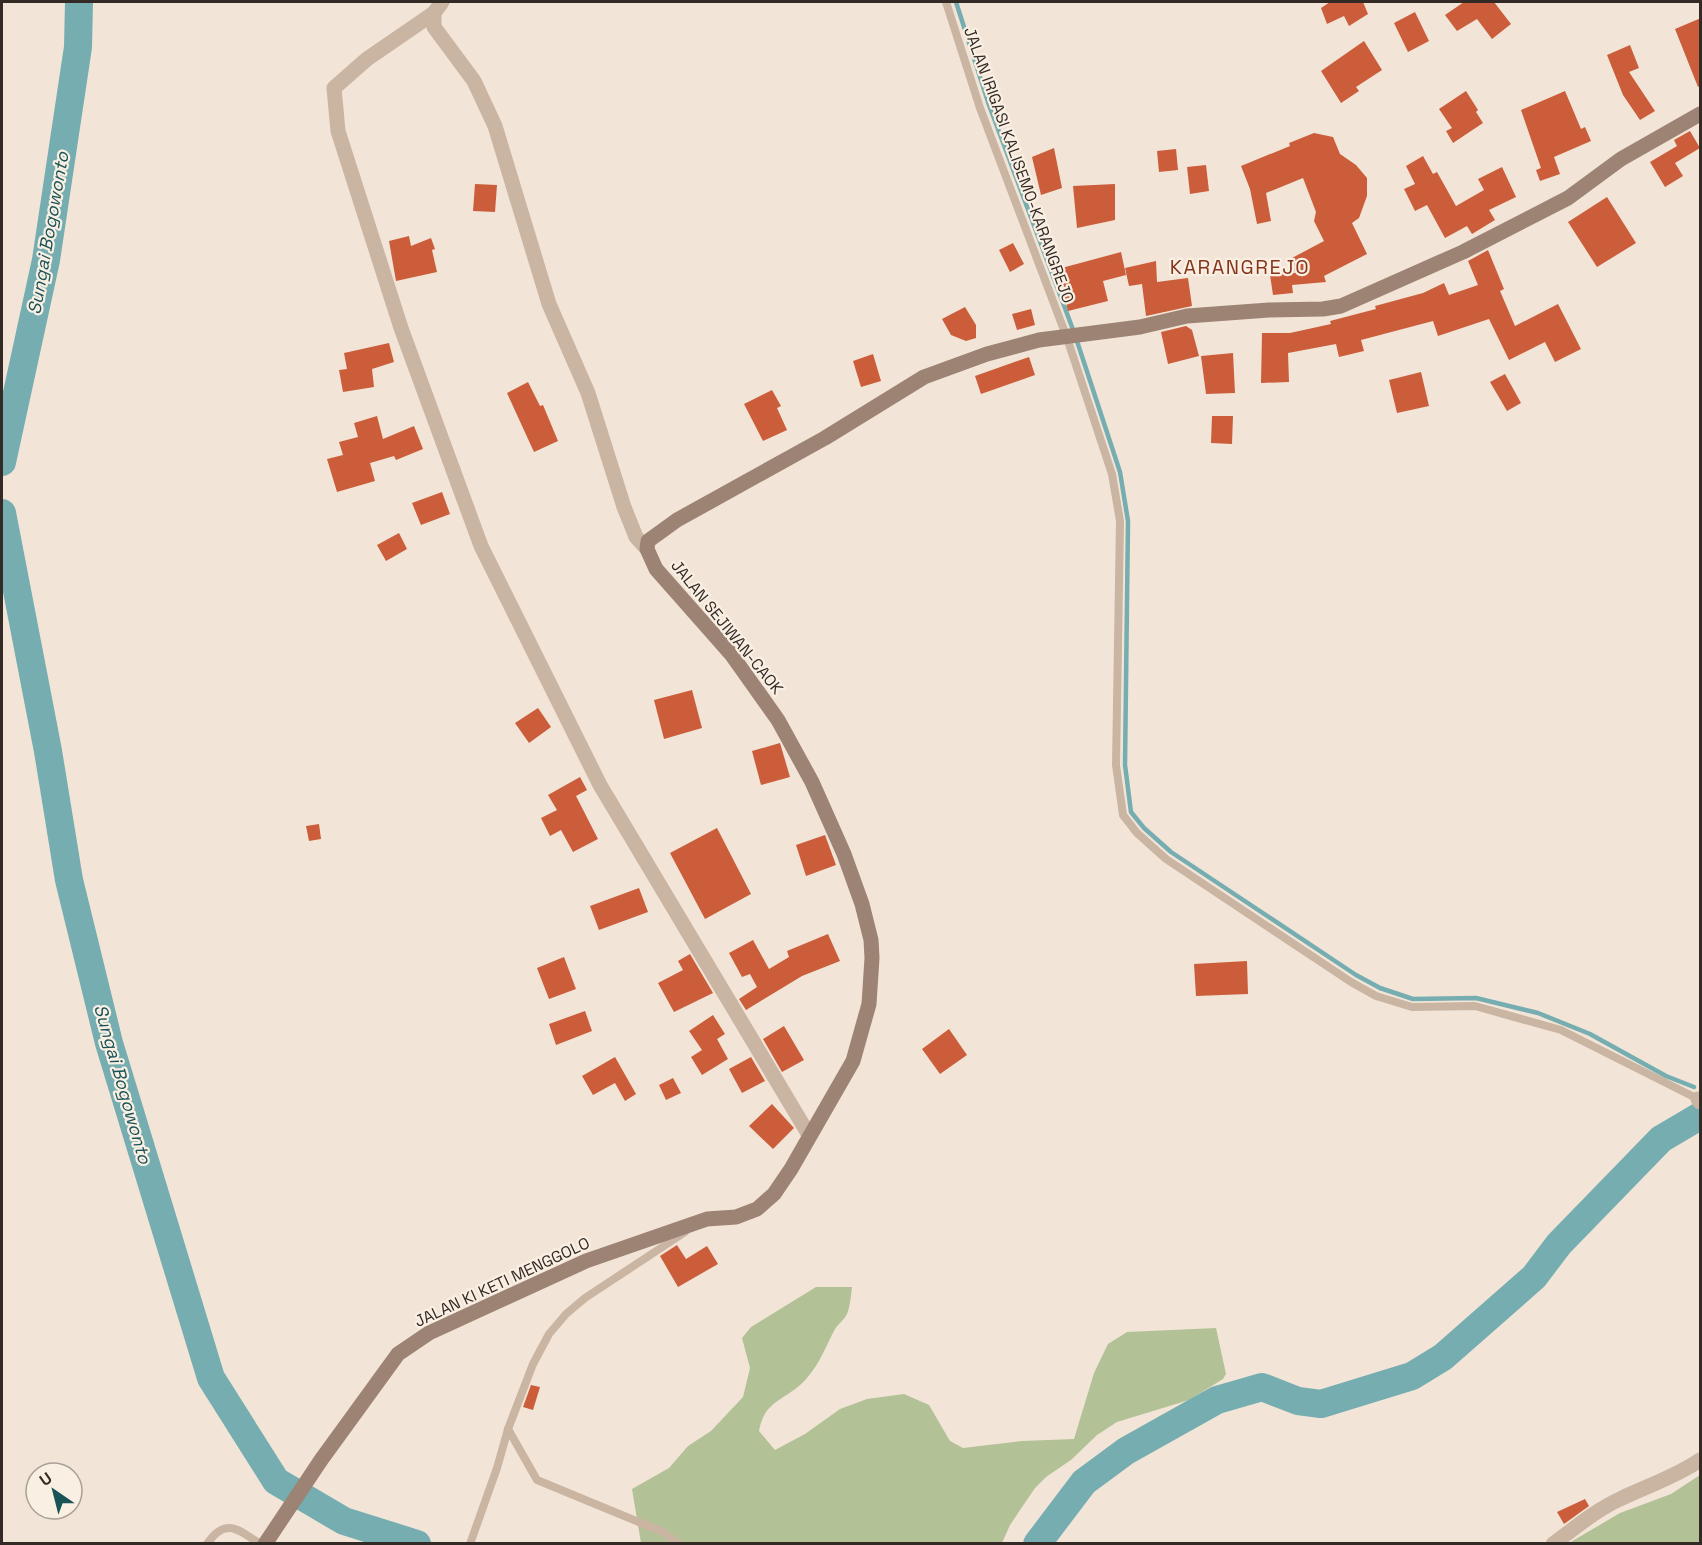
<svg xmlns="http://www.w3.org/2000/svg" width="1702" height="1545" font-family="'Space Grotesk',sans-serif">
	<rect width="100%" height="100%" fill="#f2e5d7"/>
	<g fill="#b3c196">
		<path d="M816,1287H852C851,1295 850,1307 847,1314C844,1320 838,1324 835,1329C826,1346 820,1363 807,1378C787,1401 765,1398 759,1431L775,1450L805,1434L840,1409L867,1399L904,1394L929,1405L950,1441L963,1448L1022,1441L1074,1439L1094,1373L1108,1344L1127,1332L1216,1328L1226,1374L1223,1379L1189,1400L1117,1422L1097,1435L1071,1460L1046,1477L1035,1488L1010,1525L1002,1543H641L632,1489L669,1468L688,1446L711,1431L743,1397L750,1368L742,1338L751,1327Z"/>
		<path d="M1700,1475V1543H1569L1620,1513L1671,1494Z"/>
	</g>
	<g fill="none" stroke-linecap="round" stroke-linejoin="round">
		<g stroke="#75adb0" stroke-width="4.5">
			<path d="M956,2L989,105L1075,335L1120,472L1128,521L1125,765L1131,812L1144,828L1171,852L1356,975L1380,988L1413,999L1476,998L1538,1013L1590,1034L1666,1076L1694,1087"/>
			<path d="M413,1542V1544"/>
		</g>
		<g stroke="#75adb0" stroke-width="28">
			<path d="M2,462L46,260L78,47L79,2"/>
			<path d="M2,513L48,751L69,880L109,1043L211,1378L276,1481L344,1521L417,1544"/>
			<path d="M1037,1544L1084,1482L1126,1451L1217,1400L1262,1387L1298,1401L1321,1404L1412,1376L1443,1357L1534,1277L1559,1244L1661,1139L1700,1116"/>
		</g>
	</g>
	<g fill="#cb5d3b">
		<path d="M1330,2H1363L1368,14L1349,26L1344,16L1327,24L1321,8Z"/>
		<path d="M1464,2H1494L1511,24L1492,39L1477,19L1457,31L1445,15Z"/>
		<path d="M1415,12L1429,41L1408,52L1394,23Z"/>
		<path d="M1701,18V86L1698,87L1675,29Z"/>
		<path d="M1364,41L1382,70L1356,87L1359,91L1341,103L1321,71Z"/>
		<path d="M1630,45L1639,68L1629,72L1655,111L1640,120L1623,95L1607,55Z"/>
		<path d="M1466,91L1478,110L1476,112L1483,123L1453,143L1446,131L1452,128L1439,109Z"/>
		<path d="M1565,91L1581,129L1585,127L1591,141L1554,157L1560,174L1540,181L1536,170L1541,168L1521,110Z"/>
		<path d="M1690,131L1700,148L1675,163L1683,176L1665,187L1650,162L1677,146L1674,140Z"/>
		<path d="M1314,133L1333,137L1340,154L1356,165L1367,178V196L1359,218L1352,223L1367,254L1324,276L1326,282L1292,285L1293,293L1273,295L1270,275L1295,273L1292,258L1324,241L1314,221L1316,212L1303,178L1266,193L1271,221L1257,224L1250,189L1241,166L1290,146L1289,143Z"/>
		<path d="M1054,148L1062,188L1041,195L1032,157Z"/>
		<path d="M1176,149L1178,170L1159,172L1157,151Z"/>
		<path d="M1423,156L1433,174L1437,172L1456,206L1484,190L1478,179L1502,167L1516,197L1489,210L1495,220L1472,234L1467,226L1445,238L1427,205L1415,211L1404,189L1415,184L1406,166Z"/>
		<path d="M1206,165L1209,191L1190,194L1187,167Z"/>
		<path d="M475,184L497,185L495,212L473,211Z"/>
		<path d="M1115,184V220L1077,228L1073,186Z"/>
		<path d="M1607,197L1636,243L1597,267L1568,222Z"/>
		<path d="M409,236L411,246L431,238L435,249L432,250L437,272L396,281L389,241Z"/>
		<path d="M1013,243L1024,264L1010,272L999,250Z"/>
		<path d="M1488,250L1504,289L1500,291L1515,326L1558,304L1581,349L1555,362L1545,342L1509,360L1489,319L1438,336L1433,321L1361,340L1364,351L1339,357L1336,344L1288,353L1289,382L1261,383L1262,333H1290L1331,324L1330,321L1376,309L1375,306L1423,293L1444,283L1449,295L1478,285L1468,261Z"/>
		<path d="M1121,252L1126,275L1103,281L1108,301L1068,311L1058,269Z"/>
		<path d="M1156,261L1157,282L1188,278L1192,306L1146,316L1142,284L1129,286L1125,268Z"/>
		<path d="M965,307L976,325V338L966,341L951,335L942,319Z"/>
		<path d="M1031,309L1035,325L1017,330L1012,314Z"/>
		<path d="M1186,326L1192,330L1199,356L1168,364L1161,332Z"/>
		<path d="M389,343L394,362L372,369L374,387L343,392L339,370L347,369L344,353Z"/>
		<path d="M1233,353L1235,393L1206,394L1201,356Z"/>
		<path d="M873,354L881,381L861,387L853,361Z"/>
		<path d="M1029,357L1035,375L981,394L975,376Z"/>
		<path d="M1421,372L1429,406L1397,413L1389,380Z"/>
		<path d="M1505,374L1521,403L1507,411L1490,382Z"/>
		<path d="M528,382L540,406L543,405L558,441L534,452L507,393Z"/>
		<path d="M772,390L781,406L777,408L787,430L763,441L744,404Z"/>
		<path d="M377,416L383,439L414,426L423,449L396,460L394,456L370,463L375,481L337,492L327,459L343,455L339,442L358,437L354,423Z"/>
		<path d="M1212,416H1233L1232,444L1211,443Z"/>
		<path d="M442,492L450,514L421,525L412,503Z"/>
		<path d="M399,533L407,549L386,561L377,545Z"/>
		<path d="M692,690L702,728L664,739L654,700Z"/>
		<path d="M538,708L551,727L529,743L515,723Z"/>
		<path d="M780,743L790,777L761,785L752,751Z"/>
		<path d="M580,777L587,790L576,796L598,839L573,852L561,830L550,836L541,818L557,810L548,795Z"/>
		<path d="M319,824L321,839L309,841L306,826Z"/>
		<path d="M717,828L751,894L705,919L670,853Z"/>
		<path d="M825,835L836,865L806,876L796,845Z"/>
		<path d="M639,888L648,912L599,930L590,906Z"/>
		<path d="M828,934L840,961L802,976L746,1010L739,999L757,987L750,974L742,977L729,953L753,940L769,969L789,957L787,951Z"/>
		<path d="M690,954L713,993L674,1012L658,983L683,970L678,961Z"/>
		<path d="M564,957L576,989L549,999L537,968Z"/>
		<path d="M1247,961L1248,994L1196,996L1194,964Z"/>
		<path d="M585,1011L592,1031L556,1045L549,1024Z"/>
		<path d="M713,1015L725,1034L717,1039L728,1059L702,1075L691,1057L702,1050L689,1031Z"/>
		<path d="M784,1026L804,1060L782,1072L763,1039Z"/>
		<path d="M949,1029L967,1055L940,1074L922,1049Z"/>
		<path d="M615,1057L636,1094L625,1101L615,1083L593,1095L582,1076Z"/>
		<path d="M751,1057L765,1081L742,1093L729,1069Z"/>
		<path d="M673,1078L681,1093L666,1100L659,1085Z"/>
		<path d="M772,1104L794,1128L773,1149L749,1126Z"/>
		<path d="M677,1245L686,1259L707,1246L718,1264L678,1287L660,1256Z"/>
		<path d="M531,1385L540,1387L533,1410L523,1407Z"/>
		<path d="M1585,1499L1589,1506L1564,1524L1557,1512Z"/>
	</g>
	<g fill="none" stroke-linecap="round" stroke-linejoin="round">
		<g stroke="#cab4a2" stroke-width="8">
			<path d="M946,2L980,108L1067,338L1112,474L1120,521L1116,765L1123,815L1137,833L1166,859L1351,982L1376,996L1412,1007L1475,1006L1561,1030L1698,1099"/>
			<path d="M508,1429L537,1480L663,1532L679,1544"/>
			<path d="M207,1544C225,1517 238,1529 260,1544"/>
			<path d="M470,1544L497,1468L508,1429L533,1364L549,1334L566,1314L585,1298L685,1232"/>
		</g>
		<g stroke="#cab4a2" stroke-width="15">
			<path d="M442,2L434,13V27L474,81L495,126L549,304L588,393L624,507L636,537L647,549"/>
			<path d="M434,13L367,59L334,88L338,131L401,328L481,546L600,785L809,1135"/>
			<path d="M1698,1099L1700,1102"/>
			<path d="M1553,1544C1575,1528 1596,1510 1620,1499C1647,1486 1675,1477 1700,1460"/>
		</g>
		<path stroke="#9d8374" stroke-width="15" d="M265,1544L321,1460L398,1354L429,1333L586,1261L707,1219L736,1217L757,1209L774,1194L791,1169L853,1061L869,1004L872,958L871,940L862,904L844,854L812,782L778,720L731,654L656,569L647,549L648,541L677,520L825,438L924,377L987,354L1039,340L1140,327L1187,316L1269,310L1323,309L1341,306L1463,252L1568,198L1621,159L1700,114"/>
	</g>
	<g text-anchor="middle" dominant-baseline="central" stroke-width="4.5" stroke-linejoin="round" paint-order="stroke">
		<g font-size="16" fill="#342a25" stroke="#f9efe3">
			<text transform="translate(1019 165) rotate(70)">JALAN IRIGASI KALISEMO-KARANGREJO</text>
			<text transform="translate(727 627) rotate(51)">JALAN SEJIWAN-CAOK</text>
			<text transform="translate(502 1282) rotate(-25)">JALAN KI KETI MENGGOLO</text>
		</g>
		<g font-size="18" font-style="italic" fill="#195357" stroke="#f9efe3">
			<text transform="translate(48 233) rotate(-80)">Sungai Bogowonto</text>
			<text transform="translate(123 1084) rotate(74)">Sungai Bogowonto</text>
		</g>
		<g font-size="20" letter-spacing="1.5" fill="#86341b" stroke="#f9efe3">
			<text x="1240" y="267">KARANGREJO</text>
		</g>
	</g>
	<rect width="1702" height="1545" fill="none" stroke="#342a25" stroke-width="6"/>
	<g transform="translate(54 1491) rotate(325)"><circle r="28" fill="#f9efe3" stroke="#aaa097" stroke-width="1.5"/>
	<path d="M0-4.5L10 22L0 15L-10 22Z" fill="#195357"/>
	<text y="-9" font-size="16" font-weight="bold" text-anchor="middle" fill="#342a25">U</text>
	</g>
</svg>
